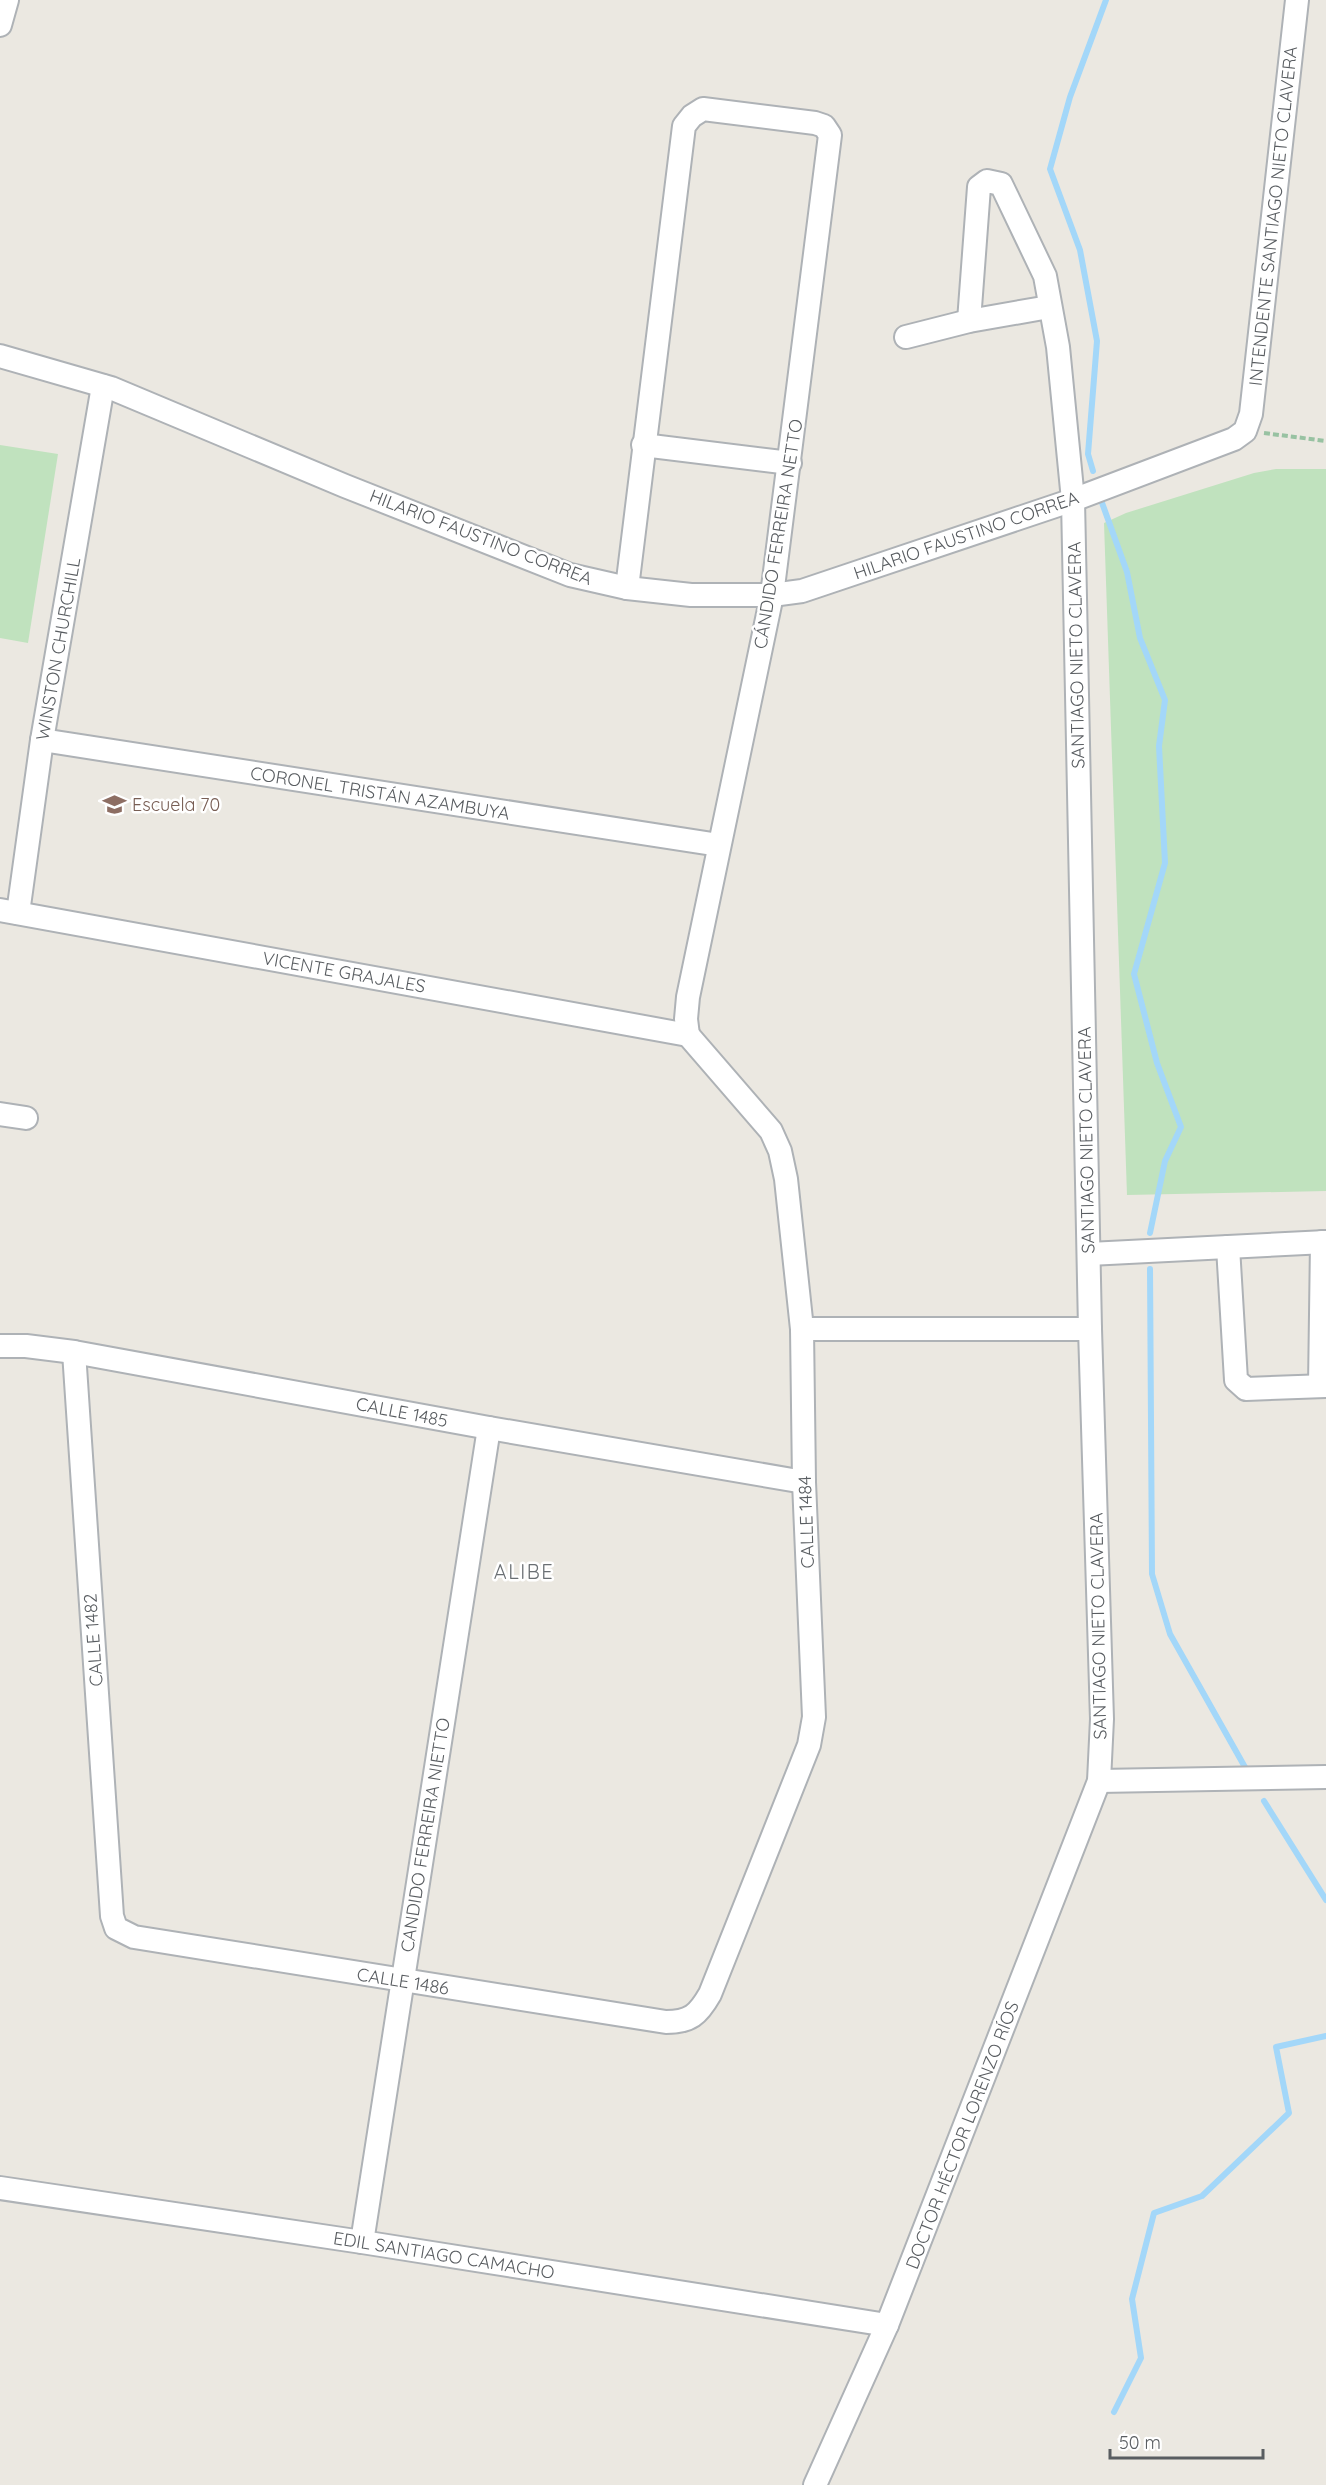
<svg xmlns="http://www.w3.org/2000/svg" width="1326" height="2485" font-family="Quicksand,sans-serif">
	<rect width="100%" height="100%" fill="#ebe8e1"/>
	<g fill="#c0e2be">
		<path d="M0,445L58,454L28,643L0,638Z"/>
		<path d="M1276,469H1326V1191L1127,1195L1104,523L1126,513L1254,473Z"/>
	</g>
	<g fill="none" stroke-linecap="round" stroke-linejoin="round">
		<g stroke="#a3d7f9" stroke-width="6">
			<path d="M1093,471L1088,454L1097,341L1080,250L1050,169L1070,97L1106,0"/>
			<path d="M1101,500L1127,572L1140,638L1165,700L1159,746L1165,863L1134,974L1157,1063L1181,1127L1165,1161L1150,1233"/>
			<path d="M1150,1269L1152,1574L1170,1634L1246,1769"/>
			<path d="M1264,1801L1326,1900"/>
			<path d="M1114,2412L1141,2358L1132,2299L1154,2213L1202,2196L1289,2113L1276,2047L1326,2036"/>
		</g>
		<defs>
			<g id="minor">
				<path d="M0,25L7,0"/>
				<path d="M906,337L969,321L1049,307"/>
				<path d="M0,356L111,388L345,486L570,575L627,588L691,595H772L802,591L1073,500L1234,439L1245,431L1251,414L1297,0"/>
				<path d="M643,445L790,463"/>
				<path d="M627,588L684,126L692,116L703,109L815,123L824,126L830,135L772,595L688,997L686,1019L688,1035"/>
				<path d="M42,740L719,845"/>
				<path d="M0,910L688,1035"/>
				<path d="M18,913L42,740L103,386"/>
				<path d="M0,1114L26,1118"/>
				<path d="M1228,1247L1236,1380L1246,1389L1326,1386"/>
				<path d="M1089,1254L1326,1242"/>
				<path d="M802,1329H1090"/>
				<path d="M0,1346H26L74,1352L489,1428L804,1482"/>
				<path d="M74,1352L112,1916L116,1928L134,1937L666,2022C690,2022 698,2015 710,1994L809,1745L814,1717L804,1482L802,1329L786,1179L780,1151L771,1131L688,1035"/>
				<path d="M1320,1386L1322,1242"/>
				<path d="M1099,1781L1326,1777"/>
				<path d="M0,2188L362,2242L887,2325"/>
				<path d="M362,2242L489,1428"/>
				<path d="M815,2485L887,2325L1099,1781L1102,1719L1090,1329L1073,500L1058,347L1045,276L1001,184L987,181L979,187L969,321"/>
			</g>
		</defs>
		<use href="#minor" stroke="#aeb2b6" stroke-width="26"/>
		<path stroke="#98c2a2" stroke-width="4" stroke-dasharray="6 3" stroke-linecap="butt" d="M1264,433L1326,441"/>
		<use href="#minor" stroke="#fff" stroke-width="22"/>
	</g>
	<defs>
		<symbol id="school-bare" viewBox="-9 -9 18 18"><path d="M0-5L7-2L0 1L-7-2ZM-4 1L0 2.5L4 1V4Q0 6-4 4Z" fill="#8d6e63" stroke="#fff" stroke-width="2.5" paint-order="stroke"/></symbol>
	</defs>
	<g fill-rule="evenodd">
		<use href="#school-bare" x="98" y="788" width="33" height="33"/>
	</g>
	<g text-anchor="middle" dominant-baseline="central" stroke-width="5" stroke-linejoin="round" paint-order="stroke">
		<g font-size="18" fill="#595d61" stroke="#fff">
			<text transform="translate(1273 216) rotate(-84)">INTENDENTE SANTIAGO NIETO CLAVERA</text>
			<text transform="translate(778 534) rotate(-81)">CÁNDIDO FERREIRA NETTO</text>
			<text transform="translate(966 535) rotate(-19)">HILARIO FAUSTINO CORREA</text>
			<text transform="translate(481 537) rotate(21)">HILARIO FAUSTINO CORREA</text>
			<text transform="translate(58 649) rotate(-80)">WINSTON CHURCHILL</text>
			<text transform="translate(1076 655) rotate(-91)">SANTIAGO NIETO CLAVERA</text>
			<text transform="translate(380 793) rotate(9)">CORONEL TRISTÁN AZAMBUYA</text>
			<text transform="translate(344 972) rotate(10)">VICENTE GRAJALES</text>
			<text transform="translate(1086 1140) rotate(-91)">SANTIAGO NIETO CLAVERA</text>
			<text transform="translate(402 1412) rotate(11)">CALLE 1485</text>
			<text transform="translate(806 1522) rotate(-92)">CALLE 1484</text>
			<text transform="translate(1098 1626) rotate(-91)">SANTIAGO NIETO CLAVERA</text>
			<text transform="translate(93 1640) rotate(-94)">CALLE 1482</text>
			<text transform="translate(425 1835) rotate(-81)">CANDIDO FERREIRA NIETTO</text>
			<text transform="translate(403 1981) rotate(9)">CALLE 1486</text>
			<text transform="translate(962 2135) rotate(-69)">DOCTOR HÉCTOR LORENZO RÍOS</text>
			<text transform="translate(444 2255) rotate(9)">EDIL SANTIAGO CAMACHO</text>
		</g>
		<g font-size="18" fill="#785e54" stroke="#fff" text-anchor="start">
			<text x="132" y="804">Escuela 70</text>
		</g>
		<g font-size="20" letter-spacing="1.5" fill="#6a6f73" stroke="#fff">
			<text x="524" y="1571">ALIBE</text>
		</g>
	</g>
	<path d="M1110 2449v9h153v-9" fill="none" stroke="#595d61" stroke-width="3"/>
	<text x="1119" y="2449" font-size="18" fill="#595d61" stroke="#ffffff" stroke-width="4.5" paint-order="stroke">50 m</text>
</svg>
